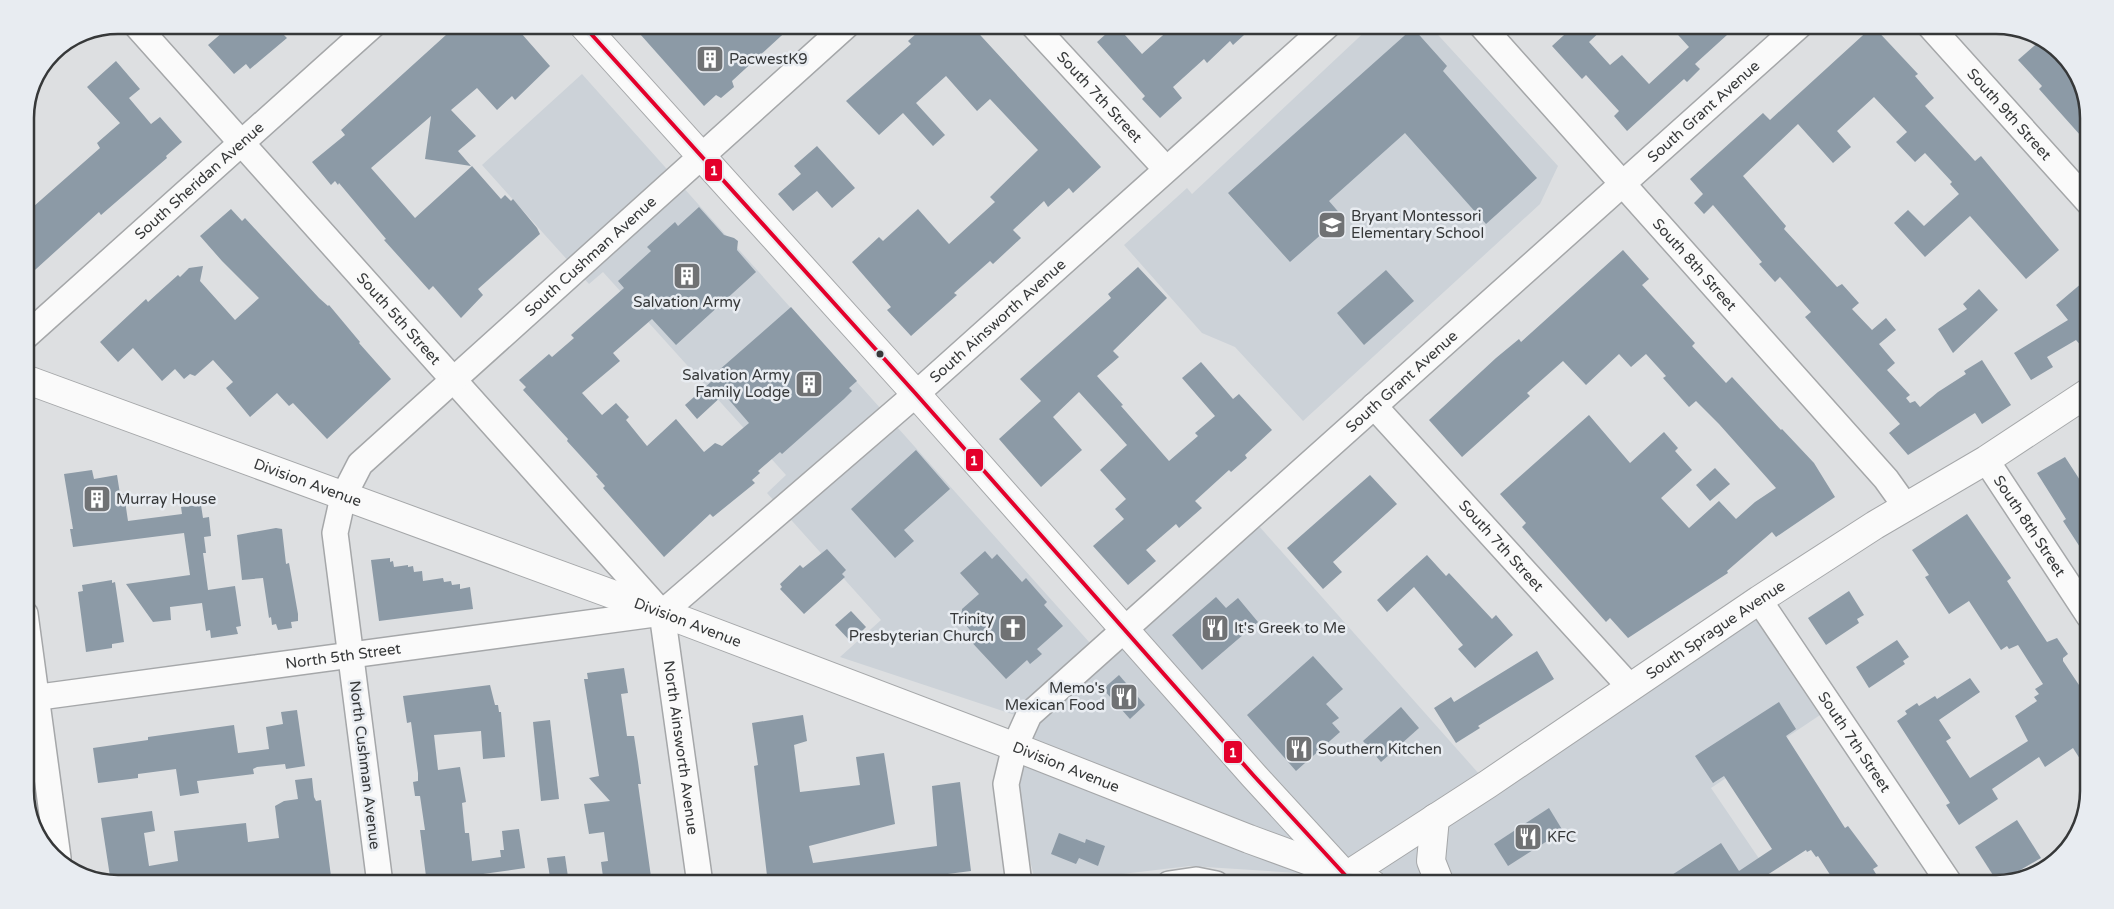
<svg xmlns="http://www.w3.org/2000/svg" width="2114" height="909" font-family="'Varela Round',sans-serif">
	<rect width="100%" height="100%" fill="#dddfe1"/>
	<g fill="#ccd2d8">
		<path d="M1372,25H1429L1558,166L1540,204L1303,421L1235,347L1202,333L1124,245L1187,188L1192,194Z"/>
		<path d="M582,74L1098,652L1250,516L1488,784L1759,600L1832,707L1711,788L1760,860L1753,866L1765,884H1372L1346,876L1190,866L1036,884L1000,741L1024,718L840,657L881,620L767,493L786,475L603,272L589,284L482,165Z"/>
	</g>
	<g fill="#8c9aa6">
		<path d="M231,25H292L282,33L287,38L250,69L246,64L234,74L208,45Z"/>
		<path d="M457,25H464L471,33L480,25H514L550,66L515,100L512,96L497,110L477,88L451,110L476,136L458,151L471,166L425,159L431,116L371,168L415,218L472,166L501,199L505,195L511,201L513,199L537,228L540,234L478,289L483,295L461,318L433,286L429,290L384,240L386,239L339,183L338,185L335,181L331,185L312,162L345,135L341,130Z"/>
		<path d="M632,25H793L732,81L734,87L721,98L716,95L704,106Z"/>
		<path d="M926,25H971L1101,167L1073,193L1069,188L1048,207L1044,201L1013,230L1021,238L993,264L990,261L954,293L957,295L911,336L887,310L891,307L852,262L879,237L883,241L918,209L949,244L995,202L990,197L1038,150L990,99L977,111L946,76L916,103L945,135L933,146L903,113L879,135L846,101L911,44L908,41Z"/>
		<path d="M1116,25L1142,54L1172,27L1179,34L1189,25H1255L1233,45L1230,41L1207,63L1204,59L1173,87L1182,98L1160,118L1142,99L1145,96L1097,42Z"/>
		<path d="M1575,25H1607L1589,42L1610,65L1622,55L1649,84L1689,47L1669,25H1738L1695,64L1700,69L1687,82L1684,79L1627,131L1614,116L1619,111L1586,75L1582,79L1552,46Z"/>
		<path d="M1873,26L1918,74L1915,76L1934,98L1925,106L1975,161L1981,156L2059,250L2026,279L1970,216L1925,257L1894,223L1908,210L1924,226L1959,194L1950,184L1952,182L1925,153L1915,162L1896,142L1907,132L1874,97L1837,131L1851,147L1833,163L1798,124L1743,176L1786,226L1784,229L1817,265L1837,287L1842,284L1859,303L1852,309L1872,330L1886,318L1896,330L1879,344L1895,363L1887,370L1910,395L1906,398L1910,403L1915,401L1920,407L1938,392L1966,374L1964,371L1982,360L2011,405L1982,424L1975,413L1908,455L1889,433L1900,424L1805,317L1811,312L1780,277L1775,282L1759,264L1762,262L1713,205L1704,214L1694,203L1703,194L1690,179L1763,113L1770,120Z"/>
		<path d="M1413,28L1447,66L1443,71L1537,178L1486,224L1405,133L1329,201L1342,216L1290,262L1228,193Z"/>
		<path d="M2041,40L2063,57L2060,59L2077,78L2089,112V145L2039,89L2042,86L2018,60Z"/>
		<path d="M116,61L140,89L129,98L151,124L160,117L182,142L166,156L167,158L101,215L99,212L25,279V214L100,148L97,143L120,123L87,87Z"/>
		<path d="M817,146L855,188L832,208L817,191L793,211L778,194L801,174L794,166Z"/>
		<path d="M699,207L724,235L734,238L738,241L737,250L756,272L676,345L652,319L613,353L620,361L582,393L602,415L616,403L629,417L626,420L647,446L676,419L704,452L715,443L722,446L749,423L724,394L697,419L685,405L712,381L710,378L791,307L857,381L849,388L852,391L844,399L782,454L780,452L758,471L760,473L752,480L755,483L713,517L710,514L664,557L603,488L605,486L596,476L598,475L567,441L568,439L523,390L526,387L519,380L549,354L552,357L574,338L571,335L624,288L618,281L651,251L647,247L675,222L678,226Z"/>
		<path d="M231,209L242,221L245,218L319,298L328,306L329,305L360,342L359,343L391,379L327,439L293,403L289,406L277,393L250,417L226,388L233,382L213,360L195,376L190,374L184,379L175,369L162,381L133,348L118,362L100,342L146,299L148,302L178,275L180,277L189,268L203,266L200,281L235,320L259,298L222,261L200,236Z"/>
		<path d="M1623,250L1649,279L1642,285L1695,343L1692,346L1726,383L1732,377L1781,430L1782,429L1814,463L1835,497L1776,537L1772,532L1727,571L1728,573L1628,638L1610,618L1606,622L1522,527L1526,523L1500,494L1589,415L1630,463L1664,432L1678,448L1675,451L1692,470L1661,498L1689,528L1719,501L1736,519L1755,502L1776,488L1719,424L1696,401L1689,407L1663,378L1666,376L1646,354L1631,367L1619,354L1586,385L1563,361L1527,393L1530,396L1462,457L1429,420L1496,358L1519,339L1521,342Z"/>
		<path d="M1138,267L1167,298L1113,351L1119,357L1097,376L1123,405L1121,406L1169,461L1198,436L1195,433L1215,416L1182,378L1201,362L1233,399L1239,394L1272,430L1245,455L1247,458L1231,472L1229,470L1195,501L1202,508L1179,528L1176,524L1146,550L1156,561L1128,585L1093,546L1124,519L1115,509L1126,499L1100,470L1127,445L1110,426L1079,392L1053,417L1082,450L1041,487L999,439L1041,401L1020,379L1111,298L1108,294Z"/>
		<path d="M1386,270L1414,301L1364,345L1337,313Z"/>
		<path d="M2089,277V355L2076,340L2047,357L2053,367L2031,380L2014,353L2068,320L2056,305Z"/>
		<path d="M1979,289L1998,310L1953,353L1938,329L1967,309L1963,304Z"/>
		<path d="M916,450L950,489L904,530L914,541L895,558L851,509Z"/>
		<path d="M2065,457L2089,494V561L2063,521L2066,519L2037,473Z"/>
		<path d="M1715,468L1730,484L1710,501L1696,485Z"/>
		<path d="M92,470L94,479L117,475L120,494H124L128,521L182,514L181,507L201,505L203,518L209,517L211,536L204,537L206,553H203L208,590L235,586L241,626L236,627L238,634L211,638L210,630L206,631L202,603L170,607L171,620L153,622L126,584L190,575L184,533L73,547L70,529H73L64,474Z"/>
		<path d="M1370,475L1397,504L1333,562L1342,572L1323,589L1287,548Z"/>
		<path d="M1967,514L2011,578L2007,581L2047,642L2057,638L2068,654L2063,658V661L2089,700V773L2073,748L2045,767L2039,757L1992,789L1998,799L1959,825L1946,805L1950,803L1897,721L1907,714L1905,711L1917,703L1919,706L1935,696L1937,699L1970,678L1980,692L1939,720L1951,738L1946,741L1970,778L2028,741L2015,716L2037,701L2034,697L2039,694L2035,689L2043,684L2018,645L2009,649L2007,646L2001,650L1969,601L1949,614L1925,577L1929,575L1912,550Z"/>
		<path d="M276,528L282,529L286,564L289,563L298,614V621L291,622L292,628L278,630L276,624L272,625L271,617L269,618L263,578L242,580L237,535Z"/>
		<path d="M827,549L846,570L842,574L845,577L804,614L780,589L782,587L780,584L800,565L803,568Z"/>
		<path d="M985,551L992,559L997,554L1022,582L1026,578L1047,602L1044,605L1063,626L1037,649L1042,654L1030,664L1027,660L1006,679L965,635L970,630L961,619L962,609L979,594L960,573Z"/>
		<path d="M1427,555L1446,576L1449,573L1492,619L1496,615L1513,635L1475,668L1458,649L1463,645L1414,587L1387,612L1377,600Z"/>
		<path d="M390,558V562L393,561L394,567L408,565V567L413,566L414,572L422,571L423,581L443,578L444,582L451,581L452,585L460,584V589L470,587L473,609L379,621L371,560Z"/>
		<path d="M112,580V583L115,582L124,642L112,644V648L86,652L78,592L83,591L82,585Z"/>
		<path d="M1849,591L1864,615L1857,619L1859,623L1826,645L1808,618Z"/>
		<path d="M1216,597L1226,608L1238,598L1258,622L1202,670L1172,635Z"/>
		<path d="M851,611L866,627L851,642L835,625Z"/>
		<path d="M1897,640L1909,657L1903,661L1905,664L1869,688L1856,667Z"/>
		<path d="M1537,651L1554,679L1478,726L1480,728L1456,743L1434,708L1451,697L1454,702Z"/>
		<path d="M1313,656L1343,689L1326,704L1339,718L1332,723L1340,732L1296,771L1247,715Z"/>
		<path d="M624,668L628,693L621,694L627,736H634L638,762L641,784H638L652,884H604L601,862L608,861L604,832L589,834L584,804L610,801L589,778L599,776L584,679H588L587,673Z"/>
		<path d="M1119,675L1145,705L1130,719L1103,689Z"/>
		<path d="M490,685L495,705H498L499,712H501L505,757L483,759L481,731L434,735L438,770L460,767L466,802L462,803L465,833H469L472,861L501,857L500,850H504L502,831L519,829L525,868L483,874L481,876L482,884H427L420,830H425L420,796H415L413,782L418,781V773L411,722L407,723L403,696Z"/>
		<path d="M1779,702L1796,729L1786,736L1845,828L1848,826L1878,866L1873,869L1882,884H1836L1818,856L1816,857L1811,850L1807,852L1806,850L1753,884H1658L1721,843L1739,871L1772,849L1724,776L1713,783L1695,756Z"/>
		<path d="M1401,707L1419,728L1381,762L1363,741Z"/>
		<path d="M297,710L305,766L286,769L285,764L257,767L253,769L254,774L197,781L199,793L180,796L176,769L138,774V778L98,783L93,748L148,740V737L234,725L238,753L269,749L266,727L283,724L281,712Z"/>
		<path d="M803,715L807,741L794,745L800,792L860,785L856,757L884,753L895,824L809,846L813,863L937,846L932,786L960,782L971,871L870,884H768L754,766L758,765L752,723Z"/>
		<path d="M550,720L559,799L541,801L533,722Z"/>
		<path d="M312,778L314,797L316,801L321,800L332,884H271V879L230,884L111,883L101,818L152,811L155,831L144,833L149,866L178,861L174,831L246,823L248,842L279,838L275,806L284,801L298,799L295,780Z"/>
		<path d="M1549,808L1563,831L1508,866L1494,844Z"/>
		<path d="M2017,820L2041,858L1998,883L1975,847Z"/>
		<path d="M1059,833L1085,843L1086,839L1105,846L1098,866L1079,858L1076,864L1051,854Z"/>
		<path d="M565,856L569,884H551L547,858Z"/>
	</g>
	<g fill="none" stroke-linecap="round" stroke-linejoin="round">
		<defs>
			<g id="minor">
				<path id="s1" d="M136,25L662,613"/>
				<path id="s2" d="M1033,25L1166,169"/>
				<path id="s3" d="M1481,25L1886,479L1906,507"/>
				<path id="s4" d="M1929,25L2089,203"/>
				<path id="s5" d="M25,337L373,25"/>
				<path id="s6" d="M1374,406L1629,686"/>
				<path id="s7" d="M1986,460L2089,616"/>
				<path id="s8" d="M1759,600L1950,884"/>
				<path id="s9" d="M662,613L916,394L1328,25"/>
				<path id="s10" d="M662,613L700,884"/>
				<path d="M25,614L58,858"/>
				<path id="s11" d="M25,699L662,613"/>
				<path id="s12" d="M380,884L335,533L343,497L360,464L847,25"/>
				<path id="s13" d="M1019,884L1006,784L1015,746L1029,715L1800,25"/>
				<path d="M1169,884L1196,880L1216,884"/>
			</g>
			<g id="major">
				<path d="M583,25L916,394L1254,776L1343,873"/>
				<path id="s14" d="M25,379L650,608L1000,741L1249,839L1372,884"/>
				<path d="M1435,818L1431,861L1440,884"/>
				<path id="s15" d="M1346,876L1488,784L1759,600L1875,525L1986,460L2089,392"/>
			</g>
		</defs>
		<use href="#minor" stroke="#a5a7a9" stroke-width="28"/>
		<use href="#major" stroke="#a5a7a9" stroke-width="30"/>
		<use href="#minor" stroke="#fafafa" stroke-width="25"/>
		<use href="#major" stroke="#fafafa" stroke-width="28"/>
		<defs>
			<path id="bus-1" d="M583,25L916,394L1254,776L1346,876L1372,884"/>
		</defs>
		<use href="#bus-1" stroke="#e8ecf1" stroke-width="8"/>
		<use href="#bus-1" stroke="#e4002b" stroke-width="4"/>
	</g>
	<defs>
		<symbol id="building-square" viewBox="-11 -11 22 22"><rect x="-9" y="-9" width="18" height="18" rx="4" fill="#707274" stroke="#e8ecf1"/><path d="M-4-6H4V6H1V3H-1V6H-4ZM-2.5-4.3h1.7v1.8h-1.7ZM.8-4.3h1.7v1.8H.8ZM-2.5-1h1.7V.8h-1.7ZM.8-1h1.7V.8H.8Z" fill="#fff"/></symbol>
		<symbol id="school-square" viewBox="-11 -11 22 22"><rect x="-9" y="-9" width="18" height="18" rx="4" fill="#707274" stroke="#e8ecf1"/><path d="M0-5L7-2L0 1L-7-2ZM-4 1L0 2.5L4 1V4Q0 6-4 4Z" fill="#fff"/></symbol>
		<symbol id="church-square" viewBox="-11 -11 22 22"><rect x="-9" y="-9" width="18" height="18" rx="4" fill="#707274" stroke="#e8ecf1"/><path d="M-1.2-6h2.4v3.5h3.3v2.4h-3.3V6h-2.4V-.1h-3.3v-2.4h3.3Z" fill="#fff"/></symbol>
		<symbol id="restaurant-square" viewBox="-11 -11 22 22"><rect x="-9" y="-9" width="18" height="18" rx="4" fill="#707274" stroke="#e8ecf1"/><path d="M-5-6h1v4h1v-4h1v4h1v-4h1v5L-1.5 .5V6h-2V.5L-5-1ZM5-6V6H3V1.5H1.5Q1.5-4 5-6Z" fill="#fff"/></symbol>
	</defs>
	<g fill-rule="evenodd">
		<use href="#building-square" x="694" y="43" width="32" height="32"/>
		<use href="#school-square" x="1316" y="209" width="32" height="32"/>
		<use href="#building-square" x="671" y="260" width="32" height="32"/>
		<use href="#building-square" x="793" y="368" width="32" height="32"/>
		<use href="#building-square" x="81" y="483" width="32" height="32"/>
		<use href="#church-square" x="997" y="612" width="32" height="32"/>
		<use href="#restaurant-square" x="1199" y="612" width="32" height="32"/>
		<use href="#restaurant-square" x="1108" y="681" width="32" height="32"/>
		<use href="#restaurant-square" x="1283" y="733" width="32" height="32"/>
		<use href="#restaurant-square" x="1512" y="821" width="32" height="32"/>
	</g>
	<circle fill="#363839" stroke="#e8ecf1" stroke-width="2" cx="880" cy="354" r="4.5"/>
	<g text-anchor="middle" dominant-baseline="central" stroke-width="5" stroke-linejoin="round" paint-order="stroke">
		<g font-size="15" fill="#363839" stroke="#e8ecf1" text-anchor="start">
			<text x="729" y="59">PacwestK9</text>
			<text x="1351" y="216">Bryant Montessori<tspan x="1351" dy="17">Elementary School</tspan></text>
			<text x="687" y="302" text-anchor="middle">Salvation Army</text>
			<text x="790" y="375" text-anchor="end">Salvation Army<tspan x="790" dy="17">Family Lodge</tspan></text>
			<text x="116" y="499">Murray House</text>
			<text x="994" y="619" text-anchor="end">Trinity<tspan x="994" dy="17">Presbyterian Church</tspan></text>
			<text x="1234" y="628">It's Greek to Me</text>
			<text x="1105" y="688" text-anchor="end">Memo's<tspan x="1105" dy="17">Mexican Food</tspan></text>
			<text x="1318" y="749">Southern Kitchen</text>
			<text x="1547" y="837">KFC</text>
		</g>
		<g font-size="15" fill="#363839" stroke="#e8ecf1">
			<text stroke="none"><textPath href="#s2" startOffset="98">South 7th Street</textPath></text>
			<text stroke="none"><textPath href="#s13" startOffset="1079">South Grant Avenue</textPath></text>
			<text stroke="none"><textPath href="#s4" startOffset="120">South 9th Street</textPath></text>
			<text stroke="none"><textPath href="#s5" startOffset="234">South Sheridan Avenue</textPath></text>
			<text stroke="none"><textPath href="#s12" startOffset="738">South Cushman Avenue</textPath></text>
			<text stroke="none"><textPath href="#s3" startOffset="321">South 8th Street</textPath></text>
			<text stroke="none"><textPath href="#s1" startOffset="394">South 5th Street</textPath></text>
			<text stroke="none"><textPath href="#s9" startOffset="445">South Ainsworth Avenue</textPath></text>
			<text stroke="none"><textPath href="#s13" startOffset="674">South Grant Avenue</textPath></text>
			<text stroke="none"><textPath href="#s14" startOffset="301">Division Avenue</textPath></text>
			<text stroke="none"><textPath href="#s7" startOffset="79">South 8th Street</textPath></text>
			<text stroke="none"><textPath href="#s6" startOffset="189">South 7th Street</textPath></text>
			<text stroke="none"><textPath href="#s14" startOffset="706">Division Avenue</textPath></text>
			<text stroke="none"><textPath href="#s15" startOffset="444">South Sprague Avenue</textPath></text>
			<text stroke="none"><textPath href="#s11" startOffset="321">North 5th Street</textPath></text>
			<text stroke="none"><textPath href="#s8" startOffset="171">South 7th Street</textPath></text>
			<text stroke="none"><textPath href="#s10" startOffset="136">North Ainsworth Avenue</textPath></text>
			<text transform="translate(365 765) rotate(83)">North Cushman Avenue</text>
			<text stroke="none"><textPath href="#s14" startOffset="1111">Division Avenue</textPath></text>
		</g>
	</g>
	<path d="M0 0H2114V909H0ZM118 34H1996A84 84 0 0 1 2080 118V791A84 84 0 0 1 1996 875H118A84 84 0 0 1 34 791V118A84 84 0 0 1 118 34Z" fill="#e8ecf1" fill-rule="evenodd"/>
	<path fill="none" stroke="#363839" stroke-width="2.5" d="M118 34H1996A84 84 0 0 1 2080 118V791A84 84 0 0 1 1996 875H118A84 84 0 0 1 34 791V118A84 84 0 0 1 118 34Z"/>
	<g stroke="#e8ecf1" stroke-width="2">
		<rect x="704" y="158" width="19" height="24" rx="5" fill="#e4002b"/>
		<rect x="965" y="448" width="19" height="24" rx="5" fill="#e4002b"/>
		<rect x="1223" y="740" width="20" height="24" rx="5" fill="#e4002b"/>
	</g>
	<g font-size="14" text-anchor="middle" font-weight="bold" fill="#fff">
		<text x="714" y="175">1</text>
		<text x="974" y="465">1</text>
		<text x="1233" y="757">1</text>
	</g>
</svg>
